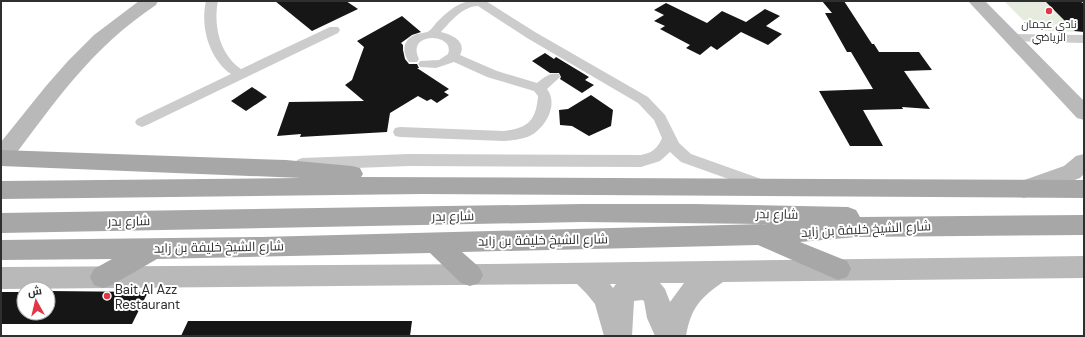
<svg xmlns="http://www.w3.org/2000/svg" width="1085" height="337" font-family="'DM Sans',Cairo,sans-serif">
	<rect width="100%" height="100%" fill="#fff"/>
	<path fill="#e5ecdd" d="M1004,1H1084V32L1046,31L1025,22Z"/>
	<g fill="#161616">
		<path d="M275,1H346L358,9L312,31Z"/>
		<path d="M822,1H844L872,44H874L879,52H919L932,70L904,71L930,109L902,107L903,109L863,110L883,146H850L819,91L873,89L851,52H847L825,13H832Z"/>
		<path d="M1045,1H1080L1084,4V32L1075,31Z"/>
		<path d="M666,3L707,23L722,11L746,22L765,9L780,16L766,26L782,34L768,45L741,32L717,50L711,46L700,55L686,48L690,45L660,29L665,26L654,21L664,15L654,10Z"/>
		<path d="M402,16L421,32L412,35L401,43L403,45V50L405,59L409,64H417L419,68H417L449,89L444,92L449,95L437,103L431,99L427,101L418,96L390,113L387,132L317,136L300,137L301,134L277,136L289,102L364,101L345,85L352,80L364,47L357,41Z"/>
		<path d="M545,53L554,59L556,57L589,77L585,80L594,85L582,93L560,79L561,77L559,73H550L532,61Z"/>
		<path d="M252,87L267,97L246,111L231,101Z"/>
		<path d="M591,95L613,110L611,126L589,136L572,126L560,125L559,110L568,109Z"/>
		<path d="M48,291L148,292L132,324H1V292H24V313H48Z"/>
		<path d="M188,321H412L410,336H181Z"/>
	</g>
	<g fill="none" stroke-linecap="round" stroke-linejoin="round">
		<g fill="#ccc" fill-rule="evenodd">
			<path d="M206,1H218C213,25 220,55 241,69L330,27H338L340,30L338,33L147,125L142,127L137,125L135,122L137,119L231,74C209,59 200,26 206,1Z"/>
			<path d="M469,1H486L535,32L648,97L665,115L679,143L691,154L767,181L770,185L767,189L762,191L681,162L670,152L660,161L641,167L409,166L302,170L297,168L295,164L297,160L302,158L409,154L641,155C652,153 658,148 662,138L654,120L638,103L527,38L478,6C463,6 450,22 441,32C452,35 467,41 460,55L497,71L537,83C544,78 550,72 559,74L560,77L547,89C557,102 549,121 537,131C529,139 515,140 504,141L400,137L395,136L393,132L395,128L400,127L504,131C528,128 536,121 538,96L534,91L487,77L454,62L436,68L420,67L418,64L420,61L439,60L448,54C456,33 405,31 419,59L417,62H409C401,51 403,39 417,34C420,33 426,33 429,31C432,29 435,24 437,22C446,13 456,4 469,1Z"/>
			<path d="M1012,34L1084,35V43L1008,41L1006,38L1008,35Z"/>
		</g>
		<g fill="#b9b9b9" fill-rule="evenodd">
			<path d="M139,1H158L156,5C91,48 55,102 9,163L1,165V142L46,86L68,61L94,35Z"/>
			<path d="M968,1H985L1084,101V120L1077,118Z"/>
			<path d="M1084,154V174L1080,178L1024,198L1016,195L1013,189L1016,183L1064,166L1076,156Z"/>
			<path d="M1084,256V278L723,282C700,298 691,308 686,336H655L647,318L644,301L642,300L634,301L632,336H604L595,304L586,293L577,284L1,289V267L489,264ZM660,283H684L670,302L665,289ZM610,284H616L613,288Z"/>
		</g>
		<g fill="#a7a7a7" fill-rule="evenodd">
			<path d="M1,150L286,160L352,166L360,168L363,174L361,177L1084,180V198L422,194L1,199V181L301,178L1,166Z"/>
			<path d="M582,204H694L848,207L856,210L860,217L1084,215V235L856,237L800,242L847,261L851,269L847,277L838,280L758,245L462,252L479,267L483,275L479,283L470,286L461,283L430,253L157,259L112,285L103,288L94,285L90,277L94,269L112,259L1,260V240L261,237L768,224L582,222L1,233V213Z"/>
		</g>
	</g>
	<g fill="#e13645" stroke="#fff" stroke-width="1.5">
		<circle cx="1049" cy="11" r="4"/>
		<circle cx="107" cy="296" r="4"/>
	</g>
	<g text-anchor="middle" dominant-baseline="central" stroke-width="4" stroke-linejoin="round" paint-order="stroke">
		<g font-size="11" fill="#2f2f2f" stroke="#fff">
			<text x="1049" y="24">نادي عجمان<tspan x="1049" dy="13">الرياضي</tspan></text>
		</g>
		<g font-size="13" fill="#2f2f2f" stroke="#fff">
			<text transform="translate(777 214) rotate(1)">شارع بدر</text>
			<text transform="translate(453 216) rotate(-1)">شارع بدر</text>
			<text transform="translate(129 221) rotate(-1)">شارع بدر</text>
			<text transform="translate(866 229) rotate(-3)">شارع الشيخ خليفة بن زايد</text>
			<text transform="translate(543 240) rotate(-1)">شارع الشيخ خليفة بن زايد</text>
			<text transform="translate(219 247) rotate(-1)">شارع الشيخ خليفة بن زايد</text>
		</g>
		<g font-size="13" fill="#2f2f2f" stroke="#fff" text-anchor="start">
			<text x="115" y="289">Bait Al Azz<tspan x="115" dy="15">Restaurant</tspan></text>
		</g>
	</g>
	<rect width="1085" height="337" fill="none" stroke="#2f2f2f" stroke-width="4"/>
	<g transform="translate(36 301) rotate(352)"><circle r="19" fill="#ffffff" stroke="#acacac"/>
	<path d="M0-3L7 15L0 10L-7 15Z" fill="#e13645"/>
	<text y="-6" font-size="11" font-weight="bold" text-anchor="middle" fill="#2f2f2f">ش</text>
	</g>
</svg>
